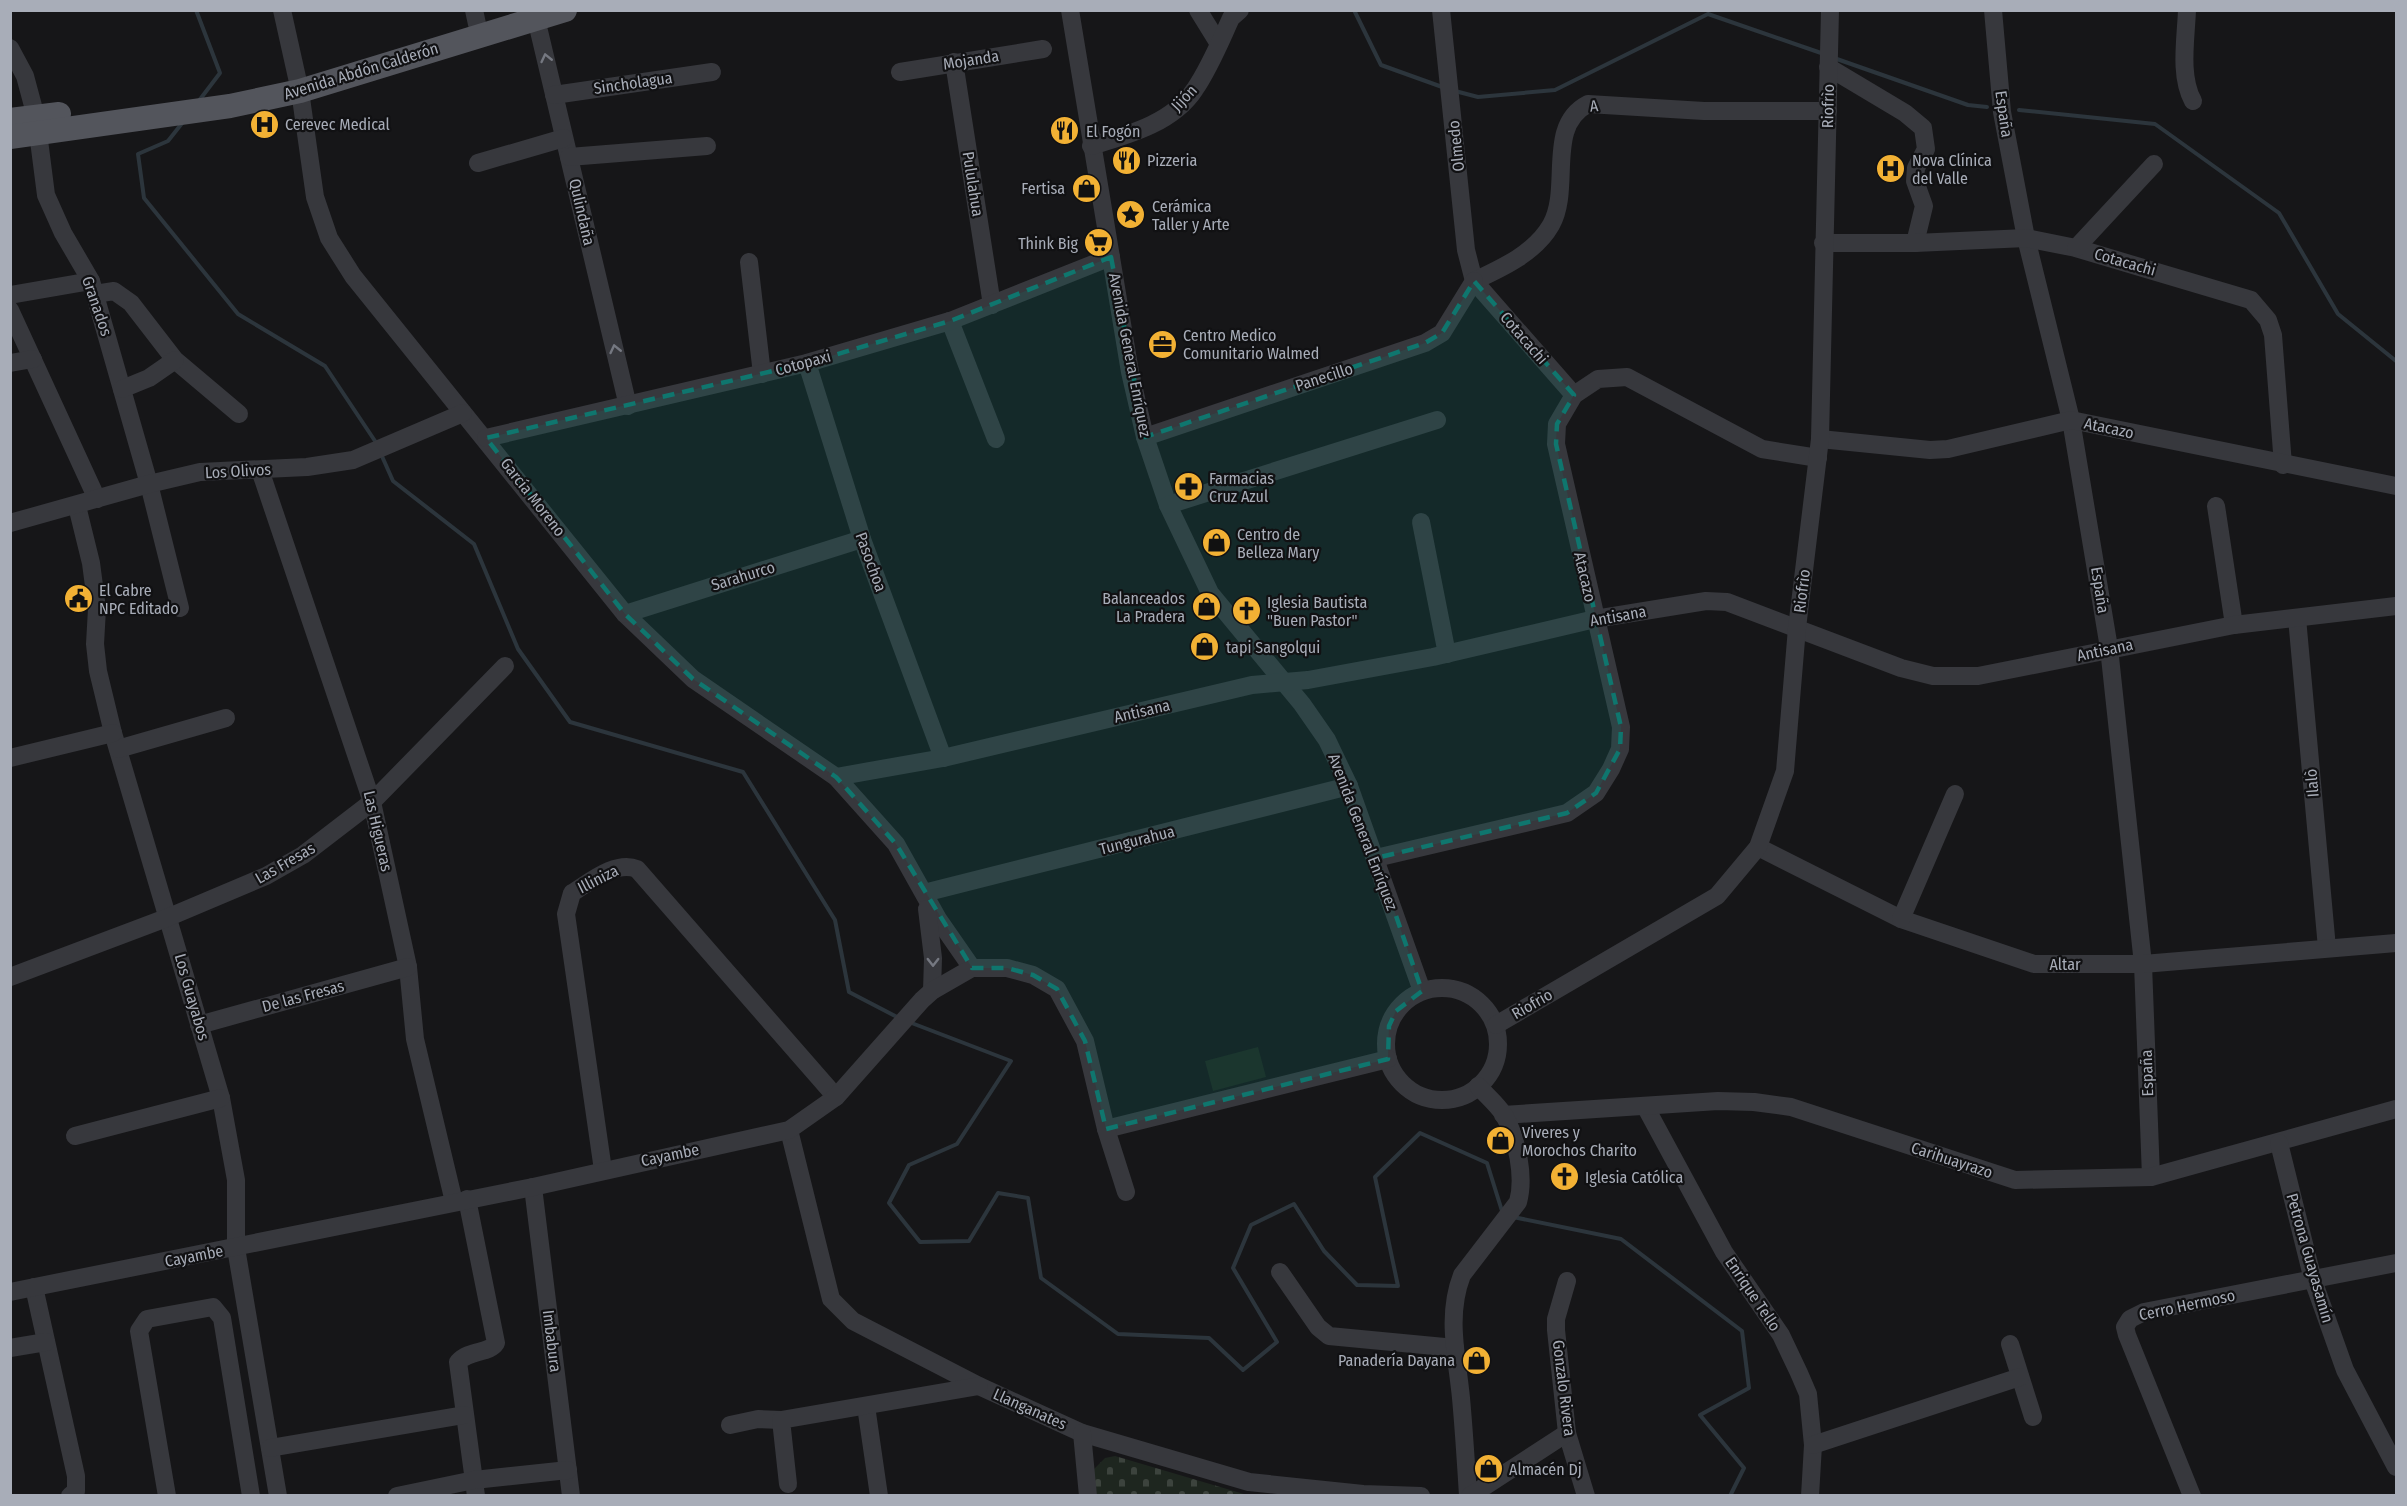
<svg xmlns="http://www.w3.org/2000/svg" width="2407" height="1506" font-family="'Fira Sans Condensed',sans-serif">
	<defs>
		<pattern id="cemetery-stones" width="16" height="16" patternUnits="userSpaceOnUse" patternTransform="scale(1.5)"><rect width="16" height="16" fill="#1e261f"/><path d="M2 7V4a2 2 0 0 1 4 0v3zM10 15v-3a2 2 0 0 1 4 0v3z" fill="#3c433d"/></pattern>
	</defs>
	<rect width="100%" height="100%" fill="#161618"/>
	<path fill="#1e261f" d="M1258,1047L1266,1077L1213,1091L1205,1061Z"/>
	<path fill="url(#cemetery-stones)" d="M1115,1456L1244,1494L1265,1495H1094V1469L1105,1458Z"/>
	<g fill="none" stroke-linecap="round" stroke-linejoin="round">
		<g stroke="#2c353c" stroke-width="4">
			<path d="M196,10L220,73L198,102"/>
			<path d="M1354,10L1381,65L1445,88"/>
			<path d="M1834,58L1968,105L1987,107"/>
			<path d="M1455,91L1478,97L1555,90L1708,14L1824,54"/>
			<path d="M2019,110L2155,124L2279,213L2338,314L2396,361"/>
			<path d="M183,122L168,141L138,154L144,198L238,314L325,366L377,444"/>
			<path d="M381,454L393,481L474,544L518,649L570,722L743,772L835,920L849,992L899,1018"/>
			<path d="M909,1022L1011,1061L957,1144L909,1165L889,1203L920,1242L969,1241L998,1193L1028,1198L1041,1278L1118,1334L1209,1338L1243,1370L1277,1342L1233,1268L1251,1225L1294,1204L1324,1251L1357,1285L1398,1286L1375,1177L1420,1133L1487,1163L1502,1211"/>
			<path d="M1513,1217L1621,1239L1742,1331L1749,1388L1700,1415L1744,1468L1730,1496"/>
		</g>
		<g stroke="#37383d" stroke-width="18">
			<path d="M282,10L300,91L315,197L329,238L353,276L625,614L693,679L836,777L896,844L938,919L972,968"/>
			<path d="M474,10L477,24"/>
			<path d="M534,10L628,406"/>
			<path d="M1070,10L1130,372L1145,437L1168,505L1210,593L1302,704L1327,740L1349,786L1422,991"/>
			<path d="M1198,10L1219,44"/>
			<path d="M1441,10L1466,250L1474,281L1574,395"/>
			<path d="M1993,10L2002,112L2026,238L2071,420L2109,648L2143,964L2151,1177"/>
			<path d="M2187,10C2186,38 2179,76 2193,101"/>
			<path d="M10,48L25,76L36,117L46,195L63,233L91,281L149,484L180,608"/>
			<path d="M954,62L992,305"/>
			<path d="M1828,67L1905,113L1923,128L1926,149L1916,168L1915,181L1924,206L1915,243"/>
			<path d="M900,72L1043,49"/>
			<path d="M554,95L712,72"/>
			<path d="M1091,146C1128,135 1173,123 1195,89C1210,67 1220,42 1231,18L1240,10"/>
			<path d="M569,157L707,146"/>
			<path d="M478,163L564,138"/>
			<path d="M1823,243H1915L2026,238L2076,248L2251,300L2268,320L2273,335L2283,465"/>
			<path d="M2076,248L2154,164"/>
			<path d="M749,262L762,374"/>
			<path d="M1474,281C1502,268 1535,253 1551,225C1572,188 1545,126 1588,104L1704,111H1828"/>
			<path d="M95,294L114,291L131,303L175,360L239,414"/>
			<path d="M10,295L91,281"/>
			<path d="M10,310L97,499"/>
			<path d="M950,321L996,439"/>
			<path d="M10,363L33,359"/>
			<path d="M807,363L862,539L943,758"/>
			<path d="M122,389L149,378L175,360"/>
			<path d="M1145,437L1425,343L1442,333L1474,281"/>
			<path d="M486,438L807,363L950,321L1111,257"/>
			<path d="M1820,439L1930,450L1948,449L2071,420L2396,486"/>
			<path d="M260,470L372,802L408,967L415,1039L454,1202"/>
			<path d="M1168,505L1437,420"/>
			<path d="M77,506L91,563L97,609L95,644L98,671L113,733L221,1098L236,1180V1248L278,1496"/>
			<path d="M2216,506L2234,625"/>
			<path d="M1421,522L1447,654"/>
			<path d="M10,523L149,484L200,472L307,467L353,460L463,413"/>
			<path d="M625,614L862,539"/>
			<path d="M2297,618L2327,948"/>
			<path d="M118,749L226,718"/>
			<path d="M10,758L113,733"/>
			<path d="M836,777L943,758L1252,685L1308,680L1433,657L1595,619L1706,601L1727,602L1901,668L1933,676H1978L2234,625L2396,606"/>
			<path d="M1758,847L1901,919L2034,964H2143L2396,943"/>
			<path d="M1376,858L1567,813L1596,793L1611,769L1620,749L1621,727L1556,444L1557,424L1574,395L1598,379L1627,377L1762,449L1818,458"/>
			<path d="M924,893L1349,786"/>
			<path d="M927,909L933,958L932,991"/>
			<path d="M1901,919L1955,794"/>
			<path d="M10,977L169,917L266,876L303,855L372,802L505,666"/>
			<circle cx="1442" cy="1044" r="56"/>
			<path d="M199,1025L408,967"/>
			<path d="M1496,1025L1717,896L1758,847L1785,771L1797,628L1820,439L1830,10"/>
			<path d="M1645,1106L1724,1252L1781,1335L1799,1373L1808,1394L1813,1445L1810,1496"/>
			<path d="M1503,1115L1718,1101L1754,1102L1791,1107L2015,1180L2151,1177L2396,1109"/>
			<path d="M1106,1129L1388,1059"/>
			<path d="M789,1130L831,1299L853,1321L979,1386L1082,1433L1249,1482L1363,1494L1421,1496"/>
			<path d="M75,1136L221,1098"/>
			<path d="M2279,1143L2313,1280L2345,1370L2396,1467"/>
			<path d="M603,1170L566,914L572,893C590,882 616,860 637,869L836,1097"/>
			<path d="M533,1187L571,1496"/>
			<path d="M467,1199L496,1343C489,1354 470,1349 458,1362L476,1496"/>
			<path d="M1280,1272L1318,1327L1329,1336L1455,1348"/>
			<path d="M1567,1281L1556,1319V1330L1567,1433L1586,1496"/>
			<path d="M34,1287L76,1476V1491L70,1496"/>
			<path d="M10,1292L533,1187L789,1130L836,1097L922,1000L932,991L972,968H1007L1033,975L1057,989L1085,1041L1106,1129L1126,1192"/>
			<path d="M2010,1344L2033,1417"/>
			<path d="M10,1348L46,1342"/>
			<path d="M866,1406L879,1496"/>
			<path d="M730,1425L758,1419L781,1420"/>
			<path d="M1082,1433L1088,1496"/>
			<path d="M1813,1445L2020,1377"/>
			<path d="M270,1448L464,1415"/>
			<path d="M788,1484L781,1420L979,1386"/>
			<path d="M167,1496L139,1331L147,1319L213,1307L222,1318L251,1496"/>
			<path d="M397,1496L474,1480L568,1470"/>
			<path d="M1468,1496C1466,1463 1464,1431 1461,1398C1457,1356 1446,1316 1462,1275L1518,1202C1525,1177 1517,1138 1504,1115C1498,1105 1486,1095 1478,1086"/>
			<path d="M1470,1496L1567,1433"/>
			<path d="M2192,1496L2127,1335L2125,1327L2130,1319L2144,1312L2396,1263"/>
		</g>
		<g stroke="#53555c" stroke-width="24">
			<path d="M10,120L59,114"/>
			<path d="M10,137L230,106L300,91L565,10"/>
		</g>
	</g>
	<defs><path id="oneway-chevron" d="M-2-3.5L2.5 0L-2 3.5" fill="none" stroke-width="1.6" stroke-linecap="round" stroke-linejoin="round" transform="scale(1.5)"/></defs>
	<g stroke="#757881">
		<use href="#oneway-chevron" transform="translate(546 58) rotate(-103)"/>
		<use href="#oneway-chevron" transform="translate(615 349) rotate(-103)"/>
		<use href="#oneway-chevron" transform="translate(933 962) rotate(90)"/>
	</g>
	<path fill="#0f766e" fill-opacity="0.2" stroke="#0f766e" stroke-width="4.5" stroke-dasharray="12 8" stroke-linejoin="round" d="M1111,257L1145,437L1425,343L1442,333L1474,281L1574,395L1557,424L1556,444L1621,727L1620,749L1596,793L1567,813L1376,858L1422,991L1396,1011L1389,1026L1388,1059L1106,1129L1085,1041L1057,989L1033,975L1007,968H972L896,844L836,777L693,679L625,614L486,438L807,363L950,321Z"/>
	<defs>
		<symbol id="hospital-disc" viewBox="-11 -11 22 22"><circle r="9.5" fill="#f2b134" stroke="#111113"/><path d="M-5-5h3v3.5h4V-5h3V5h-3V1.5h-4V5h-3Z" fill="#111"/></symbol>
		<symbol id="restaurant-disc" viewBox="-11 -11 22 22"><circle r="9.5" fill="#f2b134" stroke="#111113"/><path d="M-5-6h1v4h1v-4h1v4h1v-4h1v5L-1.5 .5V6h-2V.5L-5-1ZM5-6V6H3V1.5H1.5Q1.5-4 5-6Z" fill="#111"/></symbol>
		<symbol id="shop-disc" viewBox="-11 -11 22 22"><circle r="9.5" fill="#f2b134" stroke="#111113"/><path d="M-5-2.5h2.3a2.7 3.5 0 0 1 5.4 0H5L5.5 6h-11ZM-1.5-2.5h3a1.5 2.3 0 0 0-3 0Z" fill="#111"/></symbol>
		<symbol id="sight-disc" viewBox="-11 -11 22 22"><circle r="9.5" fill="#f2b134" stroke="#111113"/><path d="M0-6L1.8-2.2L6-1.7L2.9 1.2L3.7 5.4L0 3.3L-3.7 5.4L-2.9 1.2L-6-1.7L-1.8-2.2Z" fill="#111"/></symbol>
		<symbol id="supermarket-disc" viewBox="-11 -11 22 22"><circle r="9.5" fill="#f2b134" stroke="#111113"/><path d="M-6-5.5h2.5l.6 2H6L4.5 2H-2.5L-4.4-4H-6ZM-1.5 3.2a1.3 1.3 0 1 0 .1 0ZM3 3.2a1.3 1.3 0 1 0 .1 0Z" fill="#111"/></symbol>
		<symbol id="office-disc" viewBox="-11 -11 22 22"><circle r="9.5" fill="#f2b134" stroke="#111113"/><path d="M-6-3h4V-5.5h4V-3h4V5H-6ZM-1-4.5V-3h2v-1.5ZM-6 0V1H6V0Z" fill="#111"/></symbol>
		<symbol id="pharmacy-disc" viewBox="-11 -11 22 22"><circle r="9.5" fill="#f2b134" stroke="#111113"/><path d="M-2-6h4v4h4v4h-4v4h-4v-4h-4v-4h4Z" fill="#111"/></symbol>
		<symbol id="civic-disc" viewBox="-11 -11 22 22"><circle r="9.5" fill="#f2b134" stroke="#111113"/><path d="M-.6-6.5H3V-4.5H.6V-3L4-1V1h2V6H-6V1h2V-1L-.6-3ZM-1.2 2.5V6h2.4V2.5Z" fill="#111"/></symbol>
		<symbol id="church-disc" viewBox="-11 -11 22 22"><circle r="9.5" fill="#f2b134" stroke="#111113"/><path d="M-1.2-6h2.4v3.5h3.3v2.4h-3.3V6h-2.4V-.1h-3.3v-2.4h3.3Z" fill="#111"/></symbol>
	</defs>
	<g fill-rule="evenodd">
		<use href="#hospital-disc" x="248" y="108" width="33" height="33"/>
		<use href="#restaurant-disc" x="1048" y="114" width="33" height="33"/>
		<use href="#restaurant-disc" x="1110" y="144" width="33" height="33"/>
		<use href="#hospital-disc" x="1874" y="152" width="33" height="33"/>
		<use href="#shop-disc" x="1070" y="172" width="33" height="33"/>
		<use href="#sight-disc" x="1114" y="198" width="33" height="33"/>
		<use href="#supermarket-disc" x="1082" y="226" width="33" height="33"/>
		<use href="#office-disc" x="1146" y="328" width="33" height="33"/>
		<use href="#pharmacy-disc" x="1172" y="470" width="33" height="33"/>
		<use href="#shop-disc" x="1200" y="526" width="33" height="33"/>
		<use href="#civic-disc" x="62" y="582" width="33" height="33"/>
		<use href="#shop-disc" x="1190" y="590" width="33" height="33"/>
		<use href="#church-disc" x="1230" y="594" width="33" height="33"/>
		<use href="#shop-disc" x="1188" y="630" width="33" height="33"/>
		<use href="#shop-disc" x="1484" y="1124" width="33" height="33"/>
		<use href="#church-disc" x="1548" y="1160" width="33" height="33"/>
		<use href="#shop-disc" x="1460" y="1344" width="33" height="33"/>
		<use href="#shop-disc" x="1472" y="1452" width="33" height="33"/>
	</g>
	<g text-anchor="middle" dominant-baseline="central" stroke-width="4.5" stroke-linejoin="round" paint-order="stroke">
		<g font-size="16" fill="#a8adb8" stroke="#111113">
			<text transform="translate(971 60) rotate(-9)">Mojanda</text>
			<text transform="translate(361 71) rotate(-17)">Avenida Abdón Calderón</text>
			<text transform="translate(633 83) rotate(-8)">Sincholagua</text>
			<text transform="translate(1184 98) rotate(-47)">Jijón</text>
			<text transform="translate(1594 106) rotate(-5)">A</text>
			<text transform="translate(1828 106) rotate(-89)">Riofrìo</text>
			<text transform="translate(2004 114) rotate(82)">España</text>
			<text transform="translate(1456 146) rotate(-96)">Olmedo</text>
			<text transform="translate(973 184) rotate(81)">Pululahua</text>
			<text transform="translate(582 212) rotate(77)">Qulindaña</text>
			<text transform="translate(2125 262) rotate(16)">Cotacachi</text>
			<text transform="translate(97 306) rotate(71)">Granados</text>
			<text transform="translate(1524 338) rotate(49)">Cotacachi</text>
			<text transform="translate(1130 355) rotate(79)">Avenida General Enríquez</text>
			<text transform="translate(803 363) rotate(-15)">Cotopaxi</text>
			<text transform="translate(1324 377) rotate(-18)">Panecillo</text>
			<text transform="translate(2109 428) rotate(12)">Atacazo</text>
			<text transform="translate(238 471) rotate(-3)">Los Olivos</text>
			<text transform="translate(533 497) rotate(52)">García Moreno</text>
			<text transform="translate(871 562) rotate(70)">Pasochoa</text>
			<text transform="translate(743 576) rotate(-17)">Sarahurco</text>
			<text transform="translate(1585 577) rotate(77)">Atacazo</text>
			<text transform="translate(2100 590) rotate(81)">España</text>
			<text transform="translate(1802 591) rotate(-83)">Riofrìo</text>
			<text transform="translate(1618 616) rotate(-10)">Antisana</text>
			<text transform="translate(2105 650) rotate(-12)">Antisana</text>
			<text transform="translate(1142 711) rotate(-13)">Antisana</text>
			<text transform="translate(2312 783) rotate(-95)">Ilalò</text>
			<text transform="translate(378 831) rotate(77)">Las Higueras</text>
			<text transform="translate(1363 832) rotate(69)">Avenida General Enríquez</text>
			<text transform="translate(1137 840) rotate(-14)">Tungurahua</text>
			<text transform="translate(285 863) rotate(-30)">Las Fresas</text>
			<text transform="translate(598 879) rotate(-27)">Illiniza</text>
			<text x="2065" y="964">Altar</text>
			<text transform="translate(303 996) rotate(-15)">De las Fresas</text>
			<text transform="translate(192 997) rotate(74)">Los Guayabos</text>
			<text transform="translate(1532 1004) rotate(-30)">Riofrìo</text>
			<text transform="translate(2147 1073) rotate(-92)">España</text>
			<text transform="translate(670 1155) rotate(-12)">Cayambe</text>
			<text transform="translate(1952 1160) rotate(18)">Carihuayrazo</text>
			<text transform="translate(194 1256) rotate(-11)">Cayambe</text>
			<text transform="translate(2310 1258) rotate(74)">Petrona Guayasamín</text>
			<text transform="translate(1753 1294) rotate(56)">Enrique Tello</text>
			<text transform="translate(2187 1305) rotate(-12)">Cerro Hermoso</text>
			<text transform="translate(552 1341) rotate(83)">Imbabura</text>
			<text transform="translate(1564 1388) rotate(83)">Gonzalo Rivera</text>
			<text transform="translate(1030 1409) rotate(24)">Llanganates</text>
		</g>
		<g font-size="16" fill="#a8adb8" stroke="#111113" text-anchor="start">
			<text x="285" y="124">Cerevec Medical</text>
			<text x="1086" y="131">El Fogón</text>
			<text x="1147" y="160">Pizzeria</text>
			<text x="1912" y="160">Nova Clínica<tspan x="1912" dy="18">del Valle</tspan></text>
			<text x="1065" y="188" text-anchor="end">Fertisa</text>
			<text x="1152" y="206">Cerámica<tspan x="1152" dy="18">Taller y Arte</tspan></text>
			<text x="1078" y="243" text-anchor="end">Think Big</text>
			<text x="1183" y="335">Centro Medico<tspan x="1183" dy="18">Comunitario Walmed</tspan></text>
			<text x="1209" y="478">Farmacias<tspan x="1209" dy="18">Cruz Azul</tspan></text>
			<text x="1237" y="534">Centro de<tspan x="1237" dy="18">Belleza Mary</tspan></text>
			<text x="99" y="590">El Cabre<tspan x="99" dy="18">NPC Editado</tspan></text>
			<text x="1185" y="598" text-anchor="end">Balanceados<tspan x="1185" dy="18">La Pradera</tspan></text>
			<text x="1267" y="602">Iglesia Bautista<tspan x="1267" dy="18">"Buen Pastor"</tspan></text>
			<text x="1226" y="647">tapi Sangolqui</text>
			<text x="1522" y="1132">Viveres y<tspan x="1522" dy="18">Morochos Charito</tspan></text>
			<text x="1585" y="1177">Iglesia Católica</text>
			<text x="1455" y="1360" text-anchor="end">Panadería Dayana</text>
			<text x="1509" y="1469">Almacén Dj</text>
		</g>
	</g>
	<rect width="2407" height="1506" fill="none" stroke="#a8adb8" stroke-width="24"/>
</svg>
